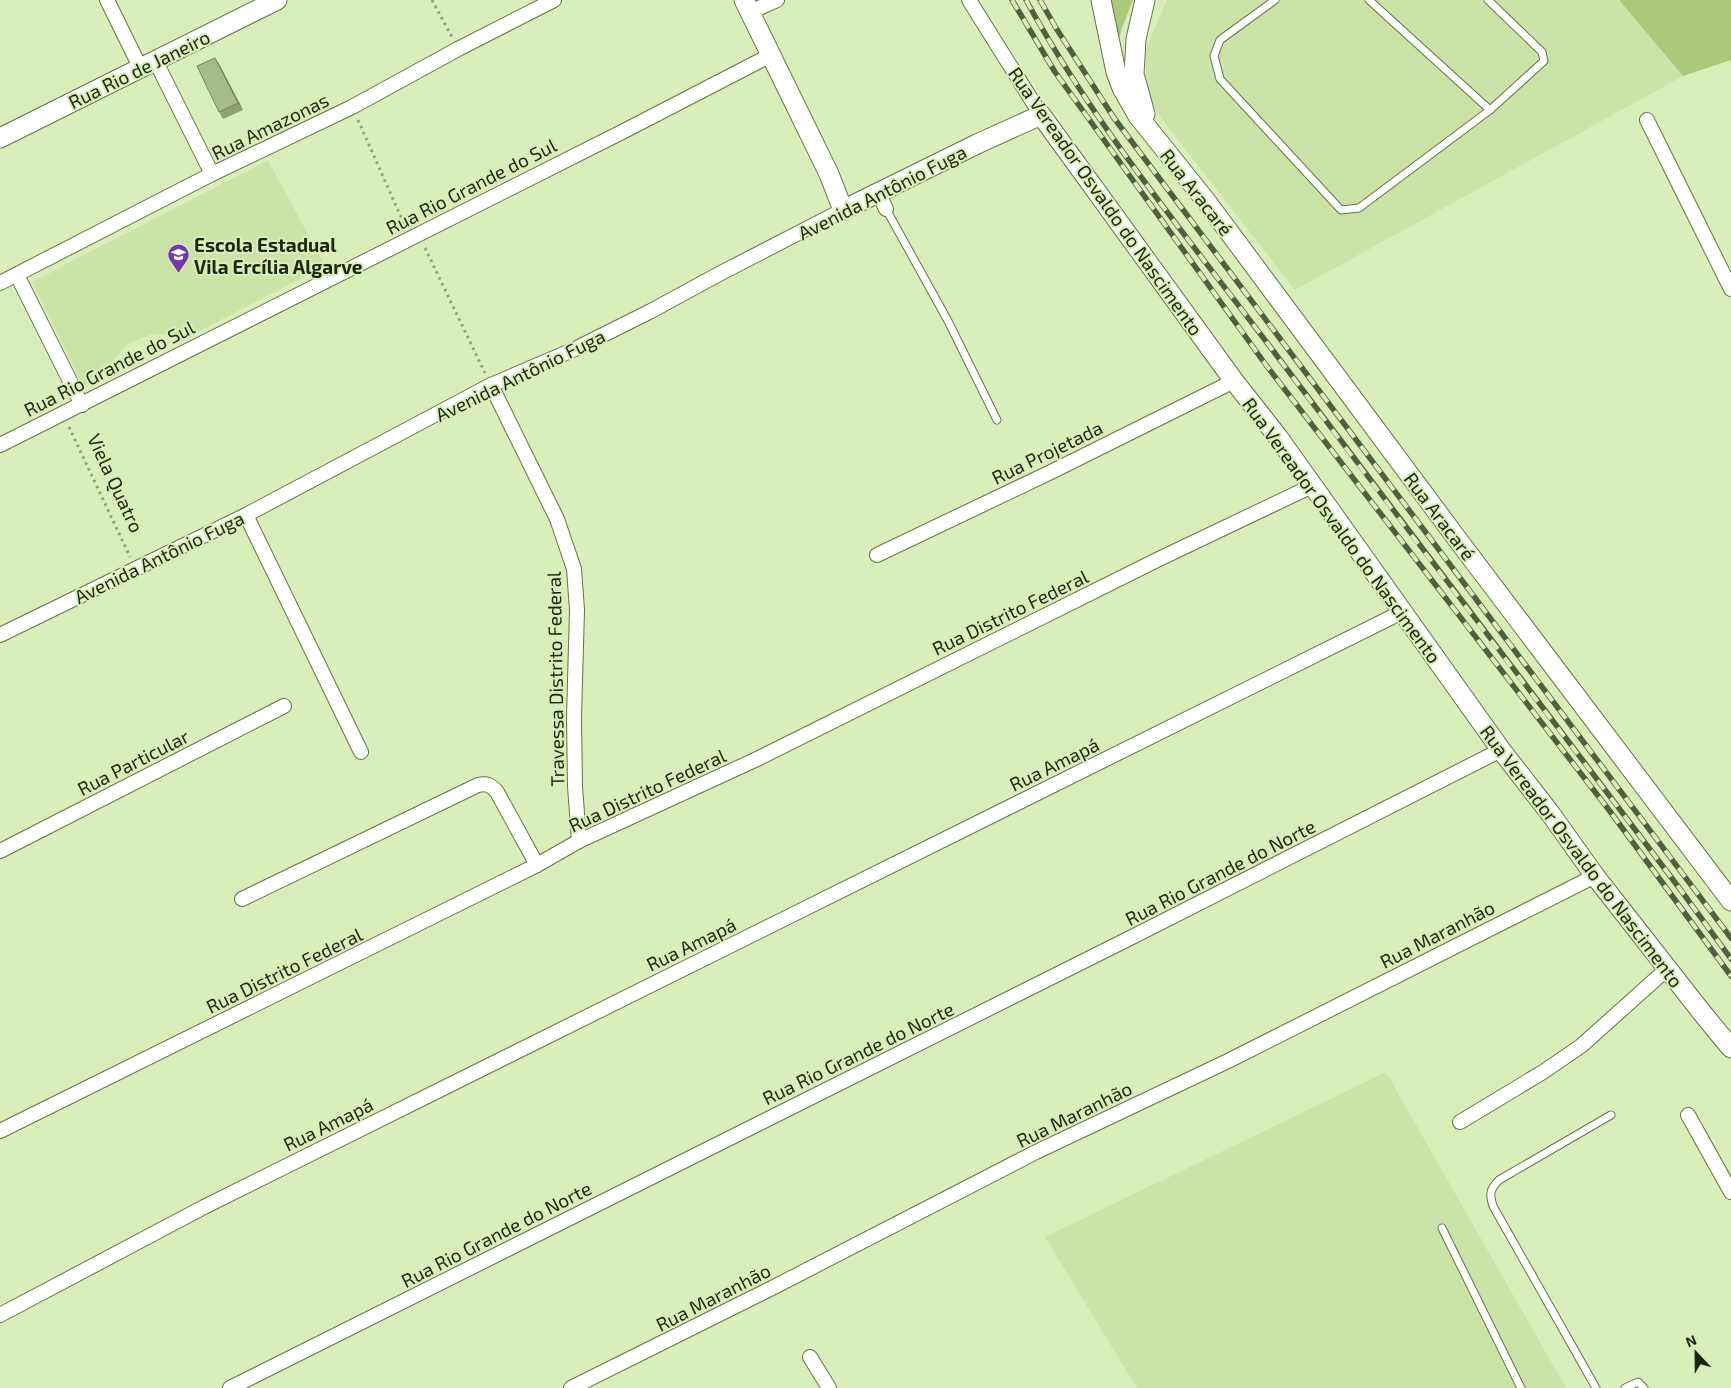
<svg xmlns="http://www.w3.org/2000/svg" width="1731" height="1388" font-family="'Exo 2',sans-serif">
	<rect width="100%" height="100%" fill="#d9eeb9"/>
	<g fill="#cbe3a7">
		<path d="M1167,0H1619L1683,76L1295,290L1158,114L1146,88V49Z"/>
		<path d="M268,160L325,266L182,340L167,335L152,334L128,344L111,363L99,371L84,388L32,282Z"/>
		<path d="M1386,1072L1566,1388H1137L1045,1237Z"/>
	</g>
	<g fill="#abc97b">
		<path d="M1108,0H1133L1122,28L1117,45Z"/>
		<path d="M1619,0H1731V60L1683,76Z"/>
	</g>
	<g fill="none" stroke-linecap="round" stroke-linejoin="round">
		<defs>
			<g id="lane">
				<path d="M1275,0L1220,40L1214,56L1220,79L1341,210L1359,208L1490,110L1544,61L1542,52L1488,0"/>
				<path d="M1369,0L1490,110"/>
				<path d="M886,209L948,321L997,420"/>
				<path d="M1442,1228L1521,1388"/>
				<path d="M1596,1388L1493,1206C1489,1194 1490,1189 1499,1180L1611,1115"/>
				<path d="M1625,1388L1638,1382L1644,1388"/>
			</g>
			<g id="street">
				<path d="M107,0L140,67"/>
				<path d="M969,0L1041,115"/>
				<path d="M750,12L777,0"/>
				<path d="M155,60L212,174"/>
				<path d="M1647,120L1731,289"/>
				<path d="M878,192L886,209"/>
				<path d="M17,275L82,405"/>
				<path d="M0,283L212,174L352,107L458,49L554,0"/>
				<path d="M491,385L557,519L574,569L577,610L574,717L575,786L579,841"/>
				<path d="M0,445L626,130L771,55"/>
				<path d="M246,515L361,752"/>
				<path d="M877,555L1053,471L1234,381"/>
				<path d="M0,635L246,515L491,385L575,349L651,311L719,274L843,210"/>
				<path d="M0,851L284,706"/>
				<path d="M242,899L478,785C487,783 491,785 497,792L537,865"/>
				<path d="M1688,1115L1731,1192"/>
				<path d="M1460,1122L1543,1072L1581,1046L1667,969"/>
				<path d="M0,1131L537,865L579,841L755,760L1159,559L1312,486"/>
				<path d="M0,1315L204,1207L1402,612"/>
				<path d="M810,1357L829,1388"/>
				<path d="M230,1388L1138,934L1501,750"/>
				<path d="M571,1388L772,1288L1036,1152L1228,1061L1595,876"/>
			</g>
			<g id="secondary">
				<path d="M744,0L829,174L843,210L977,144L1041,115L1234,381L1278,437L1501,750L1550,813L1595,876L1703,1014L1731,1048"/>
				<path d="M1101,0L1116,72L1122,88L1138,116L1206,201L1458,540L1731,901"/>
				<path d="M1145,114L1134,74L1136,39L1145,0"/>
				<path d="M0,138L277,0"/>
			</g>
		</defs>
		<use href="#lane" stroke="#627444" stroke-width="9"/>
		<use href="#street" stroke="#627444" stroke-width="16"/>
		<use href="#secondary" stroke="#627444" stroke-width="21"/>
		<g stroke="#91a179" stroke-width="3" stroke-dasharray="2.5 4" stroke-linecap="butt">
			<path d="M432,0L452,37"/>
			<path d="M358,120L405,226"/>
			<path d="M425,248L485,373"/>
			<path d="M69,427L130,557"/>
		</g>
		<use href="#lane" stroke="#fff" stroke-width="7"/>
		<use href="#street" stroke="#fff" stroke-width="14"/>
		<use href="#secondary" stroke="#fff" stroke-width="19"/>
		<defs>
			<g id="rail">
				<path d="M1012,0L1055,72L1266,365L1609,810L1731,976"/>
				<path d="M1026,0C1093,123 1184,233 1268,344C1404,526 1542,707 1680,889L1731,959"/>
				<path d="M1040,0L1056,28L1114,118L1731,938"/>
			</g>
		</defs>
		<use href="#rail" stroke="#525e40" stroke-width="5.5"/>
		<use href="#rail" stroke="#d9eeb9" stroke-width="4" stroke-dasharray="11" stroke-linecap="butt"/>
	</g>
	<path fill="#8fa175" d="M219,64L243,110L223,119L219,112Z"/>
	<path fill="#74835f" d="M215,58L219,64L243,110L238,103Z"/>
	<path fill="#a6bb88" stroke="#74835f" d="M215,58L238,103L219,112L197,66Z"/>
	<defs>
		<symbol id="school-pin" viewBox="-11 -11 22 30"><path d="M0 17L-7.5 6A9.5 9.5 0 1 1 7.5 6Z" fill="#7737ac" stroke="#d9eeb9"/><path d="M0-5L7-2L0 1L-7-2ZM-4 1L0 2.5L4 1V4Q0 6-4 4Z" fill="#fff"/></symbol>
	</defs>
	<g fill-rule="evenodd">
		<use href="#school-pin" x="166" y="242" width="25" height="34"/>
	</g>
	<g text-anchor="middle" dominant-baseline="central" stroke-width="4" stroke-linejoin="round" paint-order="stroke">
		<g font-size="19" fill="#1e2612" stroke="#d9eeb9">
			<text transform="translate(139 69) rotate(-26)">Rua Rio de Janeiro</text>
			<text transform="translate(270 126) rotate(-26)">Rua Amazonas</text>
			<text transform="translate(471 186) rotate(-27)">Rua Rio Grande do Sul</text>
			<text transform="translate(882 192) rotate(-27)">Avenida Antônio Fuga</text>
			<text transform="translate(1197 192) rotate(52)">Rua Aracaré</text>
			<text transform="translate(1106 201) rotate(55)">Rua Vereador Osvaldo do Nascimento</text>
			<text transform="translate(109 368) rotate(-27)">Rua Rio Grande do Sul</text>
			<text transform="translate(520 375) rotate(-26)">Avenida Antônio Fuga</text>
			<text transform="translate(1047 452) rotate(-26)">Rua Projetada</text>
			<text transform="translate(116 483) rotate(65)">Viela Quatro</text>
			<text transform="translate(1440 516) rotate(53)">Rua Aracaré</text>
			<text transform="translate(1342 530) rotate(54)">Rua Vereador Osvaldo do Nascimento</text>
			<text transform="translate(159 557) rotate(-26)">Avenida Antônio Fuga</text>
			<text transform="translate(1010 612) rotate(-26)">Rua Distrito Federal</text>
			<text transform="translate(555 679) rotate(-91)">Travessa Distrito Federal</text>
			<text transform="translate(133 762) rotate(-27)">Rua Particular</text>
			<text transform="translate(1054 764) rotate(-26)">Rua Amapá</text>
			<text transform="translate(647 790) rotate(-25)">Rua Distrito Federal</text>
			<text transform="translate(1582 856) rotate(53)">Rua Vereador Osvaldo do Nascimento</text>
			<text transform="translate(1220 872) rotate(-27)">Rua Rio Grande do Norte</text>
			<text transform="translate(1437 934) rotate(-27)">Rua Maranhão</text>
			<text transform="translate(691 944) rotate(-26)">Rua Amapá</text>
			<text transform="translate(284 970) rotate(-26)">Rua Distrito Federal</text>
			<text transform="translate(858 1053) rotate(-26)">Rua Rio Grande do Norte</text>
			<text transform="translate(1074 1114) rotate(-26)">Rua Maranhão</text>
			<text transform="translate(328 1124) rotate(-26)">Rua Amapá</text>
			<text transform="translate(496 1234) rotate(-27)">Rua Rio Grande do Norte</text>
			<text transform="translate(713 1297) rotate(-27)">Rua Maranhão</text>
		</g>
		<g font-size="19" font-weight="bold" fill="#1e2612" stroke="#d9eeb9" text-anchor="start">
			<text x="194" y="244">Escola Estadual<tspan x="194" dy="22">Vila Ercília Algarve</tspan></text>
		</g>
	</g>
	<g transform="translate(1696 1353) rotate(338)" stroke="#d9eeb9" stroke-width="4" paint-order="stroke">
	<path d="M0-4L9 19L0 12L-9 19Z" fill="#1e2612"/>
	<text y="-8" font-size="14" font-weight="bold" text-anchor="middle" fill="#1e2612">N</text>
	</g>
</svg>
